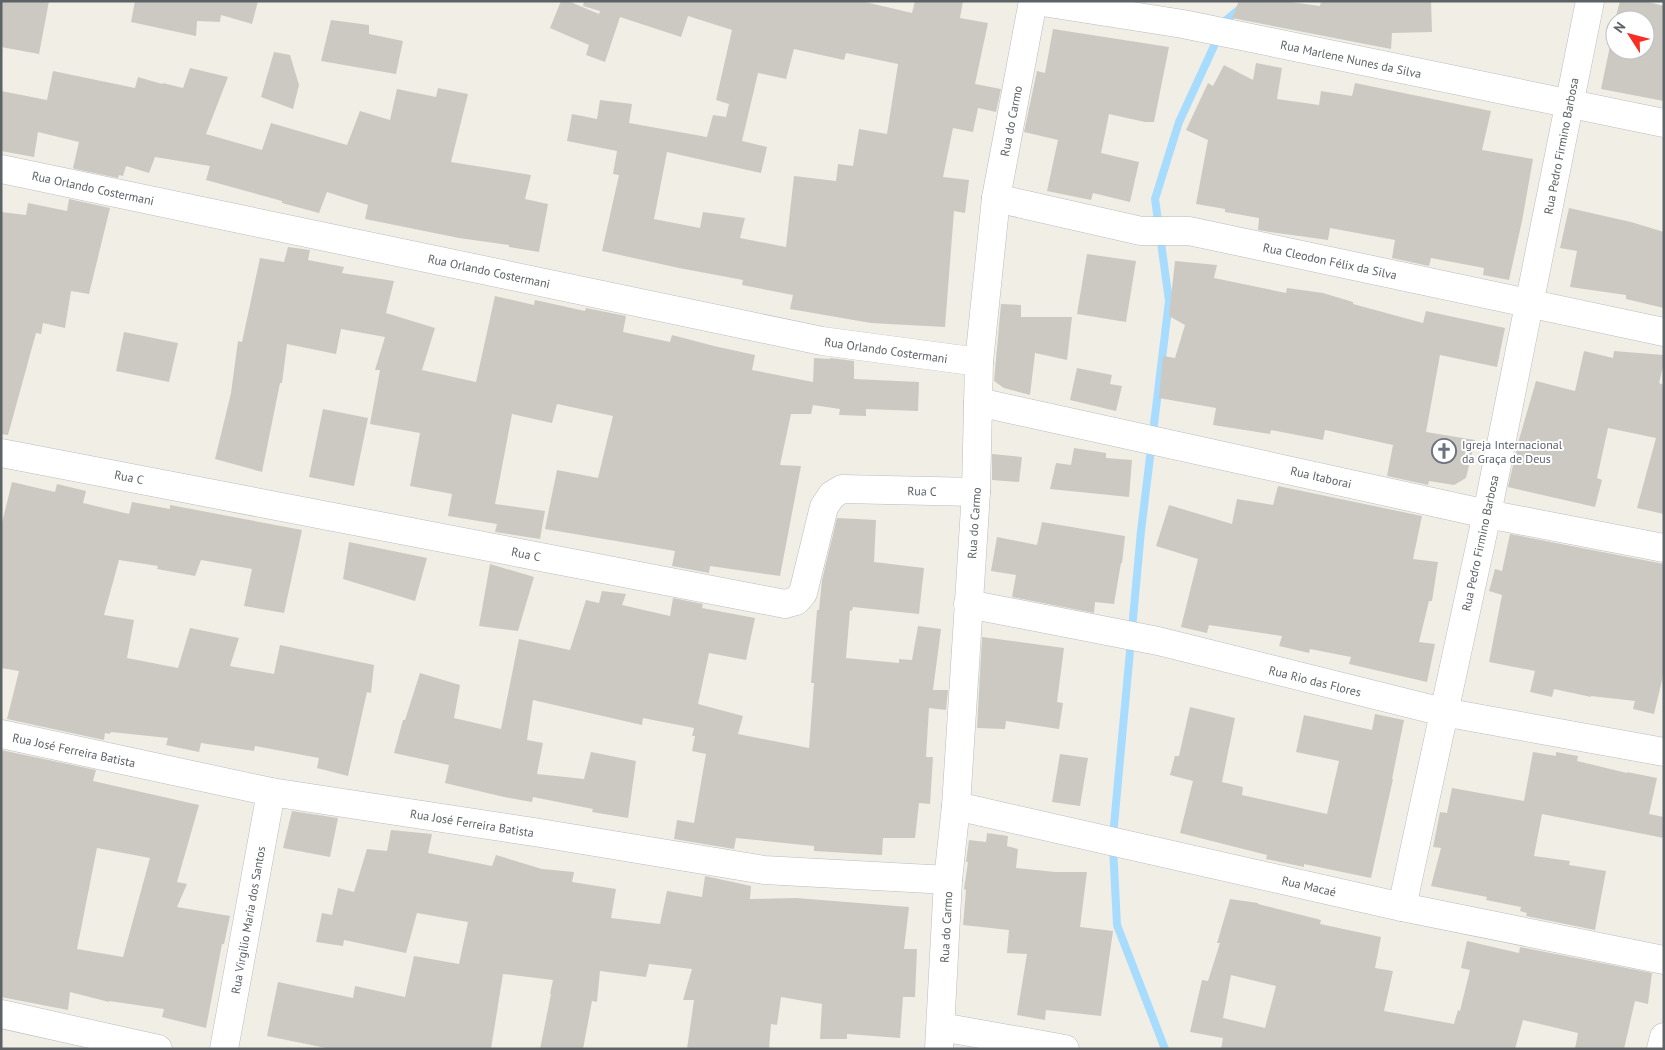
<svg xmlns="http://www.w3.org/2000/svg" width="1665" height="1050" font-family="'PT Sans',sans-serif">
	<rect width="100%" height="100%" fill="#f1eee6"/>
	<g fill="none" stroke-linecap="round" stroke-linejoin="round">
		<g stroke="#a8dcff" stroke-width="8">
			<path d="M1113,836L1141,531L1169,301L1155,199L1179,122L1226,20L1242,7"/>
			<path d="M1113,847L1117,925L1165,1049"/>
		</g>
	</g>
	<g fill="#ccc9c3" fill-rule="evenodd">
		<path d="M1,1H49L39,54L1,47Z"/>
		<path d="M135,1H258L252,24L221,15L220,22L197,21L196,36L131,22Z"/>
		<path d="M561,1H568L599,14L600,11L583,6L584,1H861L912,13L915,1H963L960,18L988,23L975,84L1001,89L996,112L978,108L973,132L953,128L943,177L969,180L965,213L954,211L945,327L871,323L790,309L793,295L742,285L743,280L679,268L602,251L619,175L613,174L617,151L567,141L572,114L597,119L600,100L632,104L629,123L707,137L713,115L726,117L729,104L716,100L732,30L688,16L681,37L620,17L605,62L586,55L589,45L550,28ZM794,49L844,60L846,53L898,64L887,134L859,129L853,166L838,164L836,181L794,176L786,247L740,238L745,218L703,212L700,228L654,219L667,152L761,173L767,147L742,141L758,73L786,79Z"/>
		<path d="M1239,1H1283L1320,6L1321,1H1431L1432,32L1392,33L1391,49L1232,18Z"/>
		<path d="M1620,1H1645L1664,6V101L1601,89L1615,22V50H1645V20H1615Z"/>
		<path d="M331,20L369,25V34L403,41L396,74L321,61Z"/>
		<path d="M1053,29L1169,47L1154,122H1145L1109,114L1101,153L1139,162L1130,202L1093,193L1091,200L1047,191L1058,140L1024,132L1037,71L1045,73Z"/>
		<path d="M274,52L290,55L299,85L293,109L261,97Z"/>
		<path d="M1256,63L1282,68L1277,99L1319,105L1321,91L1352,96L1355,83L1491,111L1482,150L1533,159L1522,221L1509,280L1483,275L1484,268L1431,258L1429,266L1392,258L1395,240L1330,228L1328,240L1270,232L1258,230L1259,218L1225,212V209L1196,204L1208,140L1186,130L1208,83L1213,86L1224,65L1253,80Z"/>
		<path d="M190,68L228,77L206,134L262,150L271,123L347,145L360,111L390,120L397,89L436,97L438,88L468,94L451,162L531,175L525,199L548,204L539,252L509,247V245L459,238L365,219L368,205L327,192L319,213L282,203V201L206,180L210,166L155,157L149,173L126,166L123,176L119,175L118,178L75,169L73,168L79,142L38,132L34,157L1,151V91L47,100L53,71L135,88L138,77L162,84L163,83L183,88Z"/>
		<path d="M69,199L110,208L89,294L71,291L65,328L43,323L41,334L36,333L8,435L1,434V212L26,215L28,203L67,211Z"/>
		<path d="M1569,208L1631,222L1664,232V308L1626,299V295L1570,287L1577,251L1560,248Z"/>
		<path d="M288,247L310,250L308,260L344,267L342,273L394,281L386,313L435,328L422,370L476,382L495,296L534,305L535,300L585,311L586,308L626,316L623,332L670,342L672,335L714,346L755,355L752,370L813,382L814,358L830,359V358L854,361V379L919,382L918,411L866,409V416L839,415L840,409L813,405L811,414H791L780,465L801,466L780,576L710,566L709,573L672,566L675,551L545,529L557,470L598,478L613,416L557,404L552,423L512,414L495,504L545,511L540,539L495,532L497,524L448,516L452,494L410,486L420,433L370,424L380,370H375L385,337L341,329L336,354L287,344L282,383H280L262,472L215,459L231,393L238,341L242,342L260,258L284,262Z"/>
		<path d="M1087,254L1136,261L1126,322L1077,314Z"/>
		<path d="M1175,261L1217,265L1214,278L1286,293L1287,288L1323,293L1353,302V304L1423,323L1426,311L1505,328L1497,367L1440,355L1426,432L1475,440L1466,478L1454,485L1429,481L1428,485L1387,476L1393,445L1325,430L1323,440L1271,430L1270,434L1213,425L1216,408L1159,398L1163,356L1175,358L1185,325L1169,316Z"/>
		<path d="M1001,304L1021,305V317H1072L1067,360L1035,353L1030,395L1004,388L994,381Z"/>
		<path d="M124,332L178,343L169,382L116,371Z"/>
		<path d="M1584,351L1613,358L1614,351L1664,355V363L1659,383L1664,385V514L1637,508L1656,438L1608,428L1597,478L1602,480L1595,507L1508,487L1518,443L1536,381L1575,391Z"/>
		<path d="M1077,368L1112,375L1110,384L1122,386L1116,411L1070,400Z"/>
		<path d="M323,409L368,418L354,486L309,477Z"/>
		<path d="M1074,448L1106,453V458L1132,460L1129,497L1050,489L1056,463L1071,465Z"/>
		<path d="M992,454L1022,457L1019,482L992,480Z"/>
		<path d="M12,482L55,492L57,484L86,491L83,503L129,514L132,502L170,509V505L302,530L284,613L244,606L252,569L201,560L195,576L157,569L158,566L119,560L104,615L134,620L127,658L178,668L190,628L239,638L230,666L274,674L280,645L374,665L371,693L367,692L348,776L317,768L319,758L255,746L254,751L201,743L199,752L166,745L168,738L111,732L110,734L105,733L104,740L7,719L19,671L1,668V527Z"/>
		<path d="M1278,486L1422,516L1413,559L1438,562L1432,601H1429L1419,642L1435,644L1427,682L1349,664L1351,657L1310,649L1309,653L1279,646L1282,636L1209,625L1207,633L1181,627L1198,559L1156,546L1169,505L1232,524L1237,499L1273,505Z"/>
		<path d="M837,518L876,520L874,562L924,568L919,614L853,607L852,611L850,610L846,658L899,663V659L912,660L918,626L941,629L933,690H948L946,710L929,708L926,757H933L930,804L919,803L915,838H883L882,855L814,851V846L736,838L734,849L674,839L677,820L694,823L706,754L692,751L695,736H692L694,728L643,718L642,725L533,700L527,740L543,743L537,774L584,779L591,752L636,761L628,818L592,812L593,809L533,797L532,802L504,797L445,783L449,765L394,753L403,720H405L420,673L460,685L454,718L501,729L519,639L570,650L586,600L599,603L602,591L626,594L622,605L670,616L673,598L703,604L702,608L755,618L746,660L709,653L698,704L743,716L738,734L809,748L814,683H811L817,610H819L822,580Z"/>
		<path d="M1042,522L1125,536L1122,563H1121L1114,604L1095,602L1094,613L1012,597L1016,575L991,571L997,537L1037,545Z"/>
		<path d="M1510,534L1664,564V672L1654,714L1633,709L1635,701L1591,696V697L1554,689L1552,697L1530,692L1535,671L1489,662L1502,595L1489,591L1495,569L1502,571Z"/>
		<path d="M349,542L427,558L415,601L343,579Z"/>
		<path d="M490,564L534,577L518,631L479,626Z"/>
		<path d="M982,637L1064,648L1057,702L1063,703L1059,729L1006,721L1005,729L977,728Z"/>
		<path d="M1190,707L1235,718L1222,782L1243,787L1242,795L1327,814L1339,761L1296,752L1304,715L1372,730L1375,714L1404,720L1392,779H1393L1371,878L1304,864V867L1266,859L1267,855L1180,833L1193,781L1170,775L1175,756H1179Z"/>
		<path d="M1,750L96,770L93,781L199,805L177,882L187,884L177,907L230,916L224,944H222L206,1028L162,1017L164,1009L109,1001V1002L70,992L68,1010L1,997ZM97,848L150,858L123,957L77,949Z"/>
		<path d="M1533,752L1556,756V752L1578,756L1577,761L1627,773V772L1657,778L1649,814L1664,817V838L1542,814L1534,856L1570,861L1569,865L1606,871L1595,930L1526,916L1527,913L1520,911L1521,907L1486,900L1487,897L1431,886L1441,848L1433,847L1440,812L1447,813L1452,788L1524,801Z"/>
		<path d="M1060,754L1088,758L1080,806L1052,802Z"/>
		<path d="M292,811L338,818L330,857L283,848Z"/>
		<path d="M391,830L432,834L428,853L492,866L496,855L542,869L574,872L572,882L616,889L611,918L660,924L667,891L702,897L705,876L751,886L750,899L796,898L909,907L904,949H917L915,997H903L900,1038L847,1034V1039H820L822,1004L781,997L777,1025L771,1024L769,1049H687L694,1000H683L692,969L649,964L646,977L600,971L597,1002L592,1001L583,1049H540L551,994H550L553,980L503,974L491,1049H331L267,1036L278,982L353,998L355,986L405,997L414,956L459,964L468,922L417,913L406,953L344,940L343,946L316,942L322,913L332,915L338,888L354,892L367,849L387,851Z"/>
		<path d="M987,833L1008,836L1007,846L1018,849L1016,868L1055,872H1087L1080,927L1113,931L1101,1016L1046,1010L1045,1020L1017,1015L1027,954L1007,953L1009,930L963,925L966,890L964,889L968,862H966L969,840L986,842Z"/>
		<path d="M1230,899L1258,903V904L1321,920L1320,924L1381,937L1375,968L1393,971L1384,1011L1454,1024L1458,1010L1460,1011L1470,970L1461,968L1467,941L1519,953L1520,947L1652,973L1648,1004L1635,1001L1624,1049H1575L1578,1033L1523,1020L1515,1049H1221L1223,1038L1190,1032L1202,980L1208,981L1220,943H1217ZM1231,975L1276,986L1265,1028L1223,1018Z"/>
	</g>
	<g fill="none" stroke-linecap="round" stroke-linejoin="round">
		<defs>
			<g id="street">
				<path d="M1036,1L1183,24L1664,123"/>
				<path d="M1,169L822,341L979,362"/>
				<path d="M996,198L1141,231H1189L1664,332"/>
				<path d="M978,402L1487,514L1664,548"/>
				<path d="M1,453L785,604L796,601L803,593L824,507L832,495L842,489L976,492"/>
				<path d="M968,604L1158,641L1443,712L1664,752"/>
				<path d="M1,734L271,792L534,832L764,870L948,880"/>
				<path d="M956,806L1402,907L1664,960"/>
				<path d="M1402,907L1487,514L1590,1"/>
				<path d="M1,1014L158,1049"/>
				<path d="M941,1027L1065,1049"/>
				<path d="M224,1049L271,792"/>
				<path d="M939,1049L948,880L956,806L976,492L979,362L996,198L1033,1"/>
				<path d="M1661,1049L1664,1037"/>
			</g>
		</defs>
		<use href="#street" stroke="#b8bcc0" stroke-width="29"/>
		<use href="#street" stroke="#fff" stroke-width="28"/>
	</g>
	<defs>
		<symbol id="church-ring" viewBox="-11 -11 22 22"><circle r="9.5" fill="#fff" stroke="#6b7280" stroke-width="1.5"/><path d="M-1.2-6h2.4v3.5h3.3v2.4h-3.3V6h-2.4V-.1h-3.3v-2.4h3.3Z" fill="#6b7280"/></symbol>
	</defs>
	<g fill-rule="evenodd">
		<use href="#church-ring" x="1430" y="437" width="28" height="28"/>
	</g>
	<g text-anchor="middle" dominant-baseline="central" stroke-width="4" stroke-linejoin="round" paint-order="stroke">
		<g font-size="12" fill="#5d6267" stroke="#fff">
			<text transform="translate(1351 59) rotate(12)">Rua Marlene Nunes da Silva</text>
			<text transform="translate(1011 121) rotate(-79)">Rua do Carmo</text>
			<text transform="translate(1561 146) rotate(-79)">Rua Pedro Firmino Barbosa</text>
			<text transform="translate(93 188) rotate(12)">Rua Orlando Costermani</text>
			<text transform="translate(1330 261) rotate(12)">Rua Cleodon Félix da Silva</text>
			<text transform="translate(489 271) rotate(12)">Rua Orlando Costermani</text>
			<text transform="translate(886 350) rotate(8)">Rua Orlando Costermani</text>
			<text transform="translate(129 477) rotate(11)">Rua C</text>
			<text transform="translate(1321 477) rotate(13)">Rua Itaborai</text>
			<text transform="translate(922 491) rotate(1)">Rua C</text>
			<text transform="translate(974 523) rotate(-86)">Rua do Carmo</text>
			<text transform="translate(1480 543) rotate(-78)">Rua Pedro Firmino Barbosa</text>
			<text transform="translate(526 554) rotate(11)">Rua C</text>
			<text transform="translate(1315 681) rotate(14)">Rua Rio das Flores</text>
			<text transform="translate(74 750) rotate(12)">Rua José Ferreira Batista</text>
			<text transform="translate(472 823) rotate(9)">Rua José Ferreira Batista</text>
			<text transform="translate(1309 886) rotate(13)">Rua Macaé</text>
			<text transform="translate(248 920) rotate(-80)">Rua Virgílio Maria dos Santos</text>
			<text transform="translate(946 927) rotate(-87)">Rua do Carmo</text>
		</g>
		<g font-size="12" fill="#5b616d" stroke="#fff" text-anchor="start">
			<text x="1462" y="444">Igreja Internacional<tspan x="1462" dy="14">da Graça de Deus</tspan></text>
		</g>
	</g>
	<rect width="1665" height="1050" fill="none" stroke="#5d6267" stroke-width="5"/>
	<g transform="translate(1630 35) rotate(306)"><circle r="24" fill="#ffffff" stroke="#bec0c2"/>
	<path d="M0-4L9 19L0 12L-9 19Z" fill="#f82e25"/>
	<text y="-8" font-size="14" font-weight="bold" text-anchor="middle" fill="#5d6267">N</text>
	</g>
</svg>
